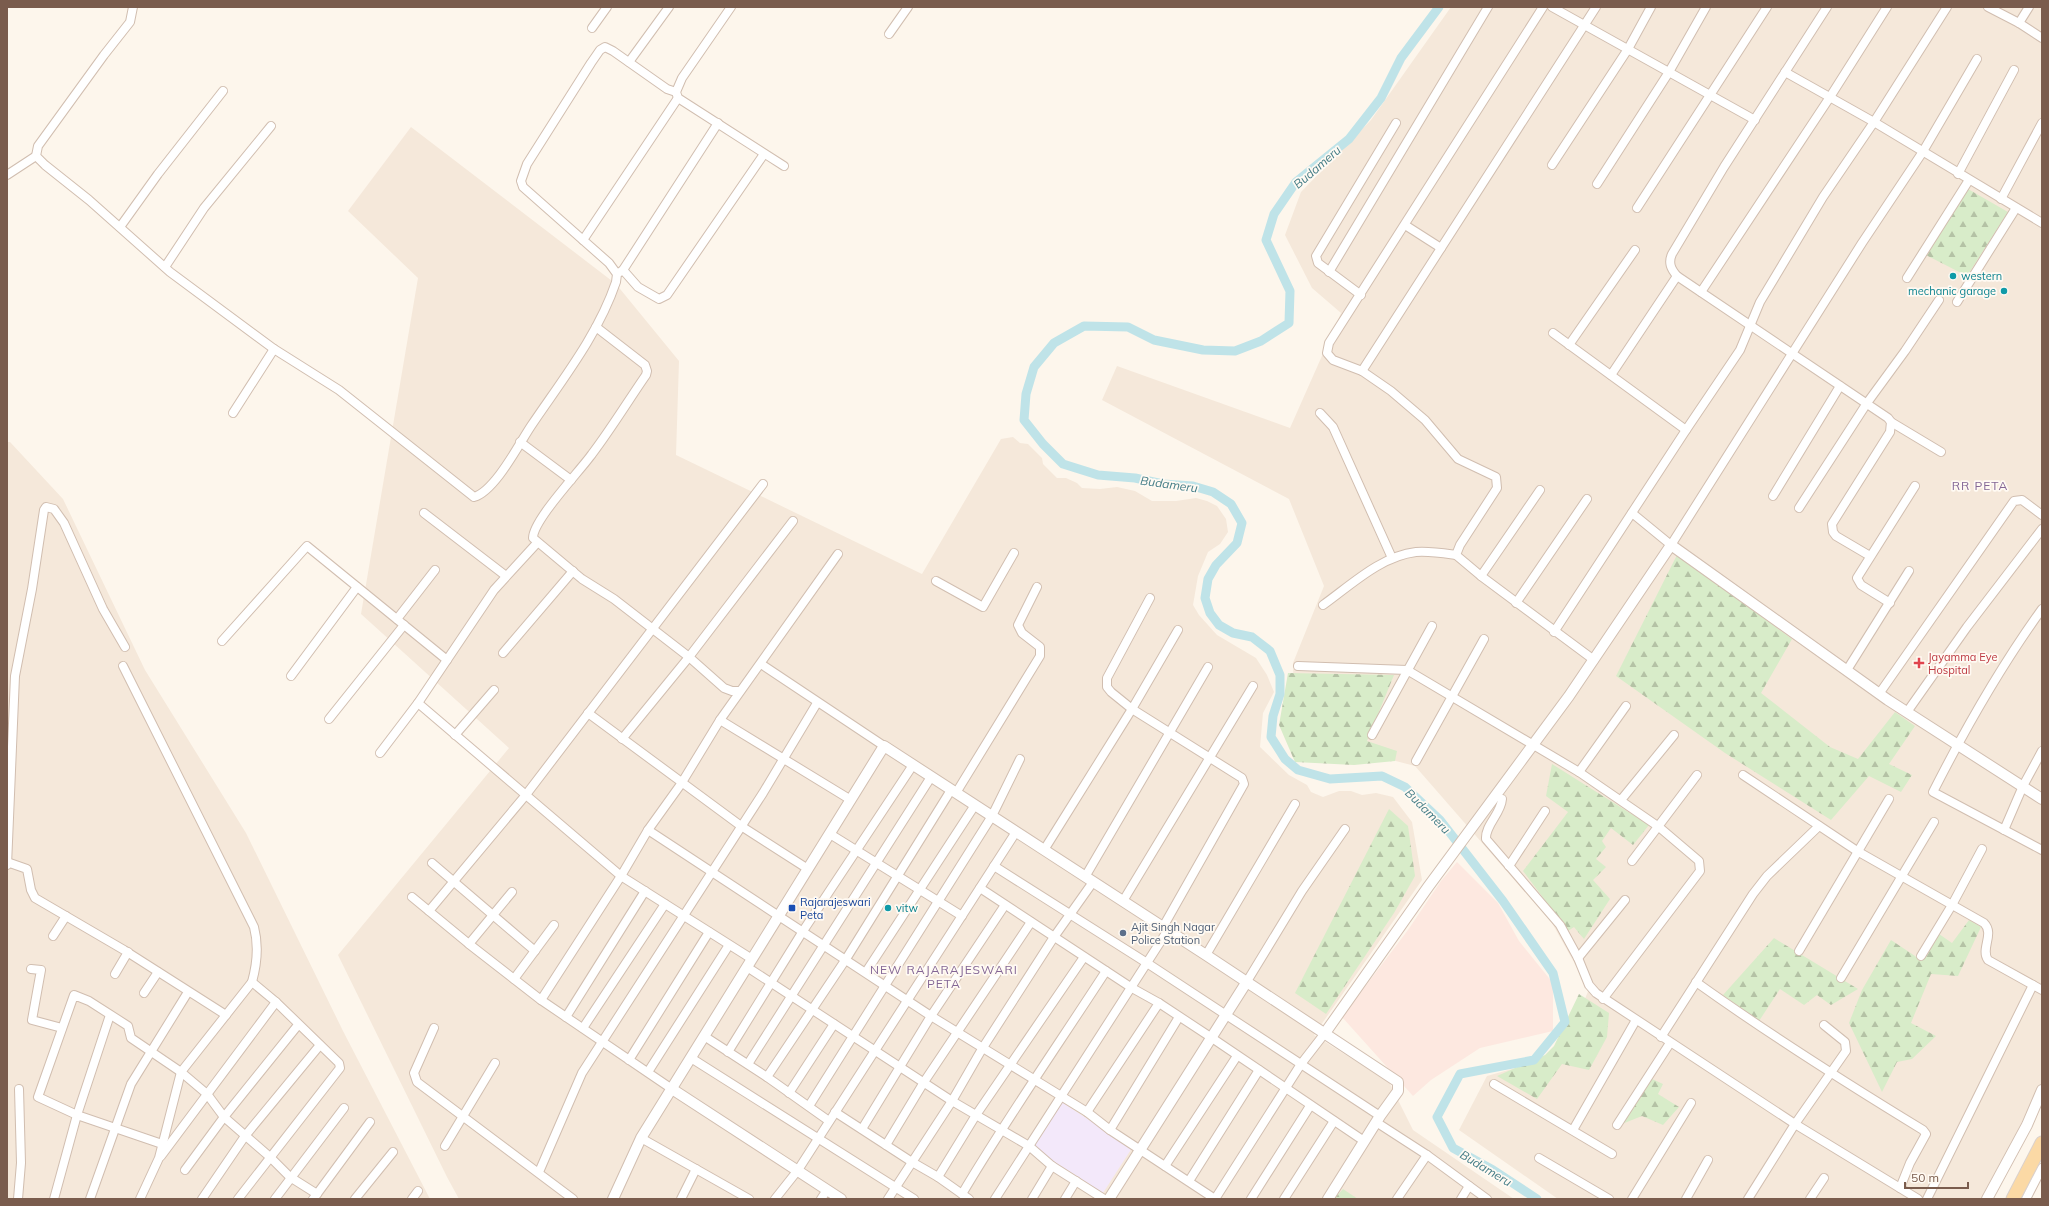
<svg xmlns="http://www.w3.org/2000/svg" width="2049" height="1206" font-family="Mulish,sans-serif">
	<defs>
		<pattern id="forest-firs" width="22" height="20" patternUnits="userSpaceOnUse"><rect width="22" height="20" fill="#d8ecc9"/><path d="M5 1l3.5 6h-7zM16 11l3.5 6h-7z" fill="#b4c2a5"/></pattern>
	</defs>
	<rect width="100%" height="100%" fill="#fdf6ec"/>
	<g fill="#f5e8da">
		<path d="M1451,7H2042V1098L1987,1199H1558L1459,1130L1487,1076L1562,1055L1589,989L1552,923L1415,766L1365,753L1295,741L1293,663L1324,586L1289,499L1102,400L1117,366L1290,428L1341,313L1312,288L1285,235L1301,192L1371,120Z"/>
		<path d="M411,127L616,284L679,361L676,455L922,574L1001,439L1013,437L1020,443L1028,444L1042,458L1043,464L1057,478H1066L1077,483L1082,488L1100,489L1117,487L1135,491L1152,501H1176L1196,498L1207,501L1217,506L1226,519L1228,532L1220,544L1208,552L1198,576L1193,605L1199,615L1217,635L1256,658L1267,675L1274,692L1263,713L1260,747L1289,775L1307,785L1311,792L1323,797L1339,791H1351L1362,795L1376,793L1393,797L1412,822L1422,880L1314,1035L1389,1082L1413,1130L1514,1199H459L447,1177L338,955L509,748L361,614L418,278L348,211Z"/>
		<path d="M7,442H10L63,499L145,670L246,833L343,1031L430,1199H7Z"/>
	</g>
	<path fill="#fde8e0" d="M1457,862L1498,903L1519,941L1553,983V1031L1480,1048L1431,1080L1413,1096L1342,1017L1408,930L1441,881Z"/>
	<path fill="#f3e8fa" d="M1060,1101L1132,1148L1103,1193L1030,1146Z"/>
	<g fill="url(#forest-firs)">
		<path d="M1968,189L2008,212L1967,276L1918,251Z"/>
		<path d="M1677,555L1792,639L1761,693L1830,747L1858,759L1895,712L1915,726L1889,764L1912,775L1901,792L1869,776L1831,820L1725,753L1616,676Z"/>
		<path d="M1288,673L1394,675L1367,741L1397,751L1395,761L1354,765L1295,762L1279,725Z"/>
		<path d="M1552,764L1649,825L1633,845L1611,828L1602,841L1606,847L1596,859L1606,867L1593,880L1610,899L1584,939L1574,927L1568,931L1523,871L1568,812L1546,796Z"/>
		<path d="M1389,809L1408,826L1415,876L1394,913L1326,1014L1295,993Z"/>
		<path d="M1969,920L1981,927L1958,976L1931,974L1911,1023L1936,1036L1912,1059L1897,1062L1882,1092L1849,1023L1862,990L1891,940L1921,960L1939,934L1952,943Z"/>
		<path d="M1774,938L1858,989L1831,1005L1817,995L1804,1005L1780,989L1759,1021L1723,995Z"/>
		<path d="M1579,994L1609,1013L1607,1037L1589,1070L1562,1064L1537,1099L1497,1076L1545,1055L1554,1046Z"/>
		<path d="M1652,1079L1663,1084L1658,1094L1679,1107L1663,1125L1642,1116L1622,1124Z"/>
		<path d="M1343,1189L1358,1199H1334Z"/>
	</g>
	<g fill="none" stroke-linecap="round" stroke-linejoin="round">
		<path stroke="#bfe3e8" stroke-width="9" d="M1439,7L1401,58L1381,98L1349,139L1296,182L1274,214L1266,240L1290,291L1289,323L1261,341L1235,351L1203,350L1154,340L1128,327L1084,326L1054,343L1034,367L1026,394L1024,420L1043,444L1063,464L1098,475L1135,478L1163,484L1193,486L1213,492L1231,504L1242,523L1237,543L1216,565L1208,579L1205,598L1210,613L1219,625L1233,633L1252,637L1270,651L1280,675V694L1273,716L1271,737L1285,759L1298,770L1330,779L1382,776L1405,787L1440,820L1503,901L1553,973L1565,1022L1534,1060L1460,1074L1437,1117L1453,1148L1493,1170L1537,1199"/>
		<defs>
			<g id="minor">
				<path d="M133,7L130,22L104,55L38,146L36,156L45,165L89,200L170,272L274,349L339,390L474,497C495,491 519,444 531,426C562,380 598,335 616,282L617,274L609,263L523,187L521,181L527,164L591,63L600,50L605,47L613,51L667,89L676,92"/>
				<path d="M731,7L682,78L676,92L678,98L784,166"/>
				<path d="M1543,7L1329,343L1327,353L1333,360L1362,371L1391,391L1425,420L1458,459L1496,477L1497,488L1460,545L1456,555L1481,576L1594,660"/>
				<path d="M1552,7L1755,120"/>
				<path d="M1827,7L1724,167L1672,254C1668,263 1671,269 1677,276L1888,418L1891,422L1890,432L1832,524L1833,532L1836,536L1870,556"/>
				<path d="M1988,7L2019,23L2042,38"/>
				<path d="M2019,23L2029,7"/>
				<path d="M592,28L607,7"/>
				<path d="M889,34L908,7"/>
				<path d="M629,62L669,7"/>
				<path d="M1785,72L1874,122L1947,7"/>
				<path d="M1552,165L1628,49L1651,7"/>
				<path d="M1958,174L2014,70"/>
				<path d="M7,175L36,156"/>
				<path d="M1597,184L1669,72L1706,7"/>
				<path d="M2001,199L2042,123"/>
				<path d="M1637,208L1767,7"/>
				<path d="M1405,225L1441,248"/>
				<path d="M120,227L158,174L223,91"/>
				<path d="M583,240L678,98"/>
				<path d="M165,267L204,208L271,126"/>
				<path d="M623,270L638,287L659,299L667,295L764,154"/>
				<path d="M620,272L623,270L718,123"/>
				<path d="M1329,272L1488,7"/>
				<path d="M1907,278L1969,180"/>
				<path d="M1701,292L1830,97L1887,7"/>
				<path d="M1361,295L1318,263L1316,256L1396,123"/>
				<path d="M1957,302L2016,208"/>
				<path d="M596,327L645,365L647,371L646,375C628,401 611,429 592,454C580,471 533,520 533,538L582,579L614,599L689,657L724,688L732,691H739"/>
				<path d="M1553,333L1686,430"/>
				<path d="M1569,345L1635,250"/>
				<path d="M1362,371L1596,7"/>
				<path d="M1611,375L1677,276"/>
				<path d="M233,413L274,349"/>
				<path d="M1320,413L1333,427L1392,558"/>
				<path d="M1891,422L1941,452"/>
				<path d="M520,442L571,480"/>
				<path d="M1773,496L1840,386"/>
				<path d="M1799,508L1867,403L1905,351L1939,300"/>
				<path d="M424,513L506,576"/>
				<path d="M1632,513L1671,545L1862,243L1922,153L1977,59"/>
				<path d="M1481,576L1540,490"/>
				<path d="M936,581L983,607L1014,553"/>
				<path d="M1150,598L1107,678V687L1111,692L1132,709L1242,778L1244,784L1163,927"/>
				<path d="M1516,603L1587,499"/>
				<path d="M1890,603L1861,585L1857,578L1915,486"/>
				<path d="M1323,605C1351,585 1381,556 1416,552C1430,551 1442,553 1456,555"/>
				<path d="M2042,609C2001,666 1965,729 1933,792L2042,850"/>
				<path d="M397,619L435,570"/>
				<path d="M1554,632L1686,430L1740,350L1760,302L1823,197L1874,122L2042,223"/>
				<path d="M222,641L307,546L447,660"/>
				<path d="M503,653L573,571"/>
				<path d="M761,664L884,746"/>
				<path d="M123,666L254,927C259,946 257,964 252,982L181,1072L159,1158L140,1199"/>
				<path d="M1298,666L1407,670L1579,772L1659,827L1699,861L1700,871L1603,999"/>
				<path d="M1847,670L1909,571"/>
				<path d="M291,676L357,587"/>
				<path d="M1879,694L2014,501L2022,500L2042,515"/>
				<path d="M418,703L621,876L752,959"/>
				<path d="M1907,712L1967,627L2042,529"/>
				<path d="M588,713L741,826L808,869"/>
				<path d="M329,719L404,625"/>
				<path d="M720,720L851,800"/>
				<path d="M455,735L494,690"/>
				<path d="M1372,735L1432,626"/>
				<path d="M622,739L689,657L793,521"/>
				<path d="M380,753L418,703L494,590L537,543"/>
				<path d="M1416,761L1484,639"/>
				<path d="M1579,772L1626,706"/>
				<path d="M1743,775L1857,851L1984,923C1995,934 1980,949 1988,960L2042,990"/>
				<path d="M956,793L1040,656V647L1022,633L1018,625L1037,587"/>
				<path d="M1502,799C1501,814 1485,825 1486,839L1560,925L1578,958L1589,985L1596,993L1795,1124L1918,1199"/>
				<path d="M1621,800L1674,735"/>
				<path d="M648,830L931,1016L1087,1112L1110,1130L1215,1199"/>
				<path d="M2004,830L2023,786L2042,751"/>
				<path d="M830,834L962,916"/>
				<path d="M1044,850L1132,709L1178,630"/>
				<path d="M1632,861L1697,775"/>
				<path d="M7,862L27,869L31,890L35,898L124,950L226,1015"/>
				<path d="M432,863L535,951"/>
				<path d="M7,865L15,676L32,589L44,510L46,507L54,509L64,523L103,609L125,647"/>
				<path d="M994,866L1147,963L1380,1116"/>
				<path d="M1509,866L1545,811"/>
				<path d="M1085,877L1208,667"/>
				<path d="M980,888L1132,988L1159,1003L1212,1038L1364,1141"/>
				<path d="M412,897L469,944L541,1000L672,1089"/>
				<path d="M1123,901L1253,686"/>
				<path d="M429,911L525,796L763,484"/>
				<path d="M53,936L66,916"/>
				<path d="M469,944L512,892"/>
				<path d="M1799,951L1889,799"/>
				<path d="M1206,955L1295,804"/>
				<path d="M1921,956L1952,905L1982,849"/>
				<path d="M1578,958L1625,900"/>
				<path d="M747,967L952,1101L1029,1146L1052,1166L1104,1199"/>
				<path d="M31,969L41,970L32,1020L62,1028"/>
				<path d="M866,972L975,805"/>
				<path d="M115,974L128,952"/>
				<path d="M1841,978L1934,822"/>
				<path d="M514,979L554,925"/>
				<path d="M1696,982C1770,1035 1846,1083 1923,1130L1926,1134L1910,1163L1900,1188"/>
				<path d="M1246,983L1302,891L1345,829"/>
				<path d="M144,993L158,972"/>
				<path d="M541,1000L621,876L648,830L681,784L720,720L838,554"/>
				<path d="M566,1017L645,891"/>
				<path d="M434,1028L414,1073L417,1082L573,1199"/>
				<path d="M583,1028L665,904"/>
				<path d="M704,1036L767,1077"/>
				<path d="M1661,1037L1753,894L1767,876L1819,826"/>
				<path d="M728,1052L803,931L913,765"/>
				<path d="M691,1058L914,1199"/>
				<path d="M629,1060L709,932"/>
				<path d="M748,1064L931,777"/>
				<path d="M648,1072L729,945"/>
				<path d="M1494,1084L1612,1154"/>
				<path d="M789,1093L834,1024"/>
				<path d="M809,1106L992,816L1020,759"/>
				<path d="M835,1112L912,1162L938,1177L969,1199"/>
				<path d="M1087,1112L1159,1003"/>
				<path d="M829,1121L767,1077L846,959L951,790"/>
				<path d="M1376,1122L1427,1155L1487,1199"/>
				<path d="M1617,1125L1670,1043"/>
				<path d="M862,1129L931,1016L1005,905"/>
				<path d="M1110,1130L1179,1017"/>
				<path d="M1573,1130L1636,1020"/>
				<path d="M641,1138L749,1199"/>
				<path d="M162,1144L77,1115L38,1097L74,995L89,1001L128,1026L131,1038L181,1072L207,1094L224,1117L270,1157L290,1177L317,1194L313,1199"/>
				<path d="M886,1145L924,1082L1031,922"/>
				<path d="M445,1146L495,1063"/>
				<path d="M161,1156L276,1002"/>
				<path d="M1539,1158L1609,1199"/>
				<path d="M1165,1166L1237,1056"/>
				<path d="M185,1170L224,1117L298,1025"/>
				<path d="M539,1172L582,1073L763,793L817,703"/>
				<path d="M938,1177L976,1115L1084,957"/>
				<path d="M1189,1181L1259,1070"/>
				<path d="M317,1194L370,1122"/>
				<path d="M962,1194C1007,1118 1058,1045 1106,971"/>
				<path d="M18,1199L21,1163L19,1089"/>
				<path d="M54,1199L77,1115L110,1015"/>
				<path d="M90,1199L131,1084L188,992"/>
				<path d="M202,1199L245,1136L320,1045"/>
				<path d="M238,1199L340,1068L339,1063L276,1002L252,982"/>
				<path d="M275,1199L344,1108"/>
				<path d="M355,1199L393,1152"/>
				<path d="M412,1199L418,1191"/>
				<path d="M681,1199L696,1169"/>
				<path d="M775,1199L798,1170L1016,832"/>
				<path d="M821,1199L827,1190"/>
				<path d="M888,1199L952,1101L982,1049L1054,937L1093,882"/>
				<path d="M995,1199L1168,930"/>
				<path d="M1032,1199L1052,1166"/>
				<path d="M1065,1199L1076,1181"/>
				<path d="M1215,1199L1301,1064L1325,1033"/>
				<path d="M1251,1199L1310,1106"/>
				<path d="M1284,1199L1334,1121"/>
				<path d="M1397,1199L1427,1155"/>
				<path d="M1461,1199L1469,1186"/>
				<path d="M1632,1199L1691,1103"/>
				<path d="M1686,1199L1708,1160"/>
				<path d="M1748,1199L1795,1124L1846,1051L1845,1042L1824,1025"/>
				<path d="M1810,1199L1824,1178"/>
				<path d="M1927,1199L2033,985"/>
				<path d="M2026,1199L2042,1168"/>
			</g>
			<g id="tertiary">
				<path d="M1325,1033L1428,887L1569,696L1671,545L1888,700L2042,799"/>
				<path d="M672,1089L841,1199"/>
				<path d="M613,1199L641,1138L884,746L1206,955L1398,1082V1091L1380,1116L1328,1199"/>
				<path d="M1109,1199L1246,983"/>
				<path d="M1987,1199L2027,1125L2042,1090"/>
			</g>
			<path id="primary" d="M2013,1199L2042,1143"/>
		</defs>
		<use href="#minor" stroke="#d1beb0" stroke-width="10"/>
		<use href="#tertiary" stroke="#d1beb0" stroke-width="12"/>
		<use href="#primary" stroke="#dad1cd" stroke-width="15"/>
		<use href="#minor" stroke="#fff" stroke-width="8"/>
		<use href="#tertiary" stroke="#fff" stroke-width="10"/>
		<use href="#primary" stroke="#fbd9a5" stroke-width="13"/>
	</g>
	<g fill="#0f9aa8" stroke="#fffaf3" stroke-width="1.5">
		<circle cx="1953" cy="276" r="4"/>
		<circle cx="2004" cy="291" r="4"/>
		<circle cx="888" cy="908" r="4"/>
	</g>
	<path fill="#e0444e" stroke="#fffaf3" stroke-width="1.5" d="M1917 657h4v4h4v4h-4v4h-4v-4h-4v-4h4z"/>
	<rect fill="#1a4fb4" stroke="#fffaf3" stroke-width="1.5" x="788" y="904" width="8" height="8" rx="2"/>
	<circle fill="#5c6f8a" stroke="#fffaf3" stroke-width="1.5" cx="1123" cy="933" r="4"/>
	<g text-anchor="middle" dominant-baseline="central" stroke-width="3.5" stroke-linejoin="round" paint-order="stroke">
		<g font-size="11" fill="#0d838f" stroke="#fffaf3" text-anchor="start">
			<text x="1961" y="276">western</text>
			<text x="1996" y="291" text-anchor="end">mechanic garage</text>
			<text x="896" y="908">vitw</text>
		</g>
		<g font-size="11" fill="#be3a42" stroke="#fffaf3" text-anchor="start">
			<text x="1928" y="657">Jayamma Eye<tspan x="1928" dy="13">Hospital</tspan></text>
		</g>
		<g font-size="11" fill="#164399" stroke="#fffaf3" text-anchor="start">
			<text x="800" y="902">Rajarajeswari<tspan x="800" dy="13">Peta</tspan></text>
		</g>
		<g font-size="11" fill="#4e5e75" stroke="#fffaf3" text-anchor="start">
			<text x="1131" y="927">Ajit Singh Nagar<tspan x="1131" dy="13">Police Station</tspan></text>
		</g>
		<g font-size="12" font-style="italic" fill="#437c86" stroke="#fffaf3">
			<text transform="translate(1317 167) rotate(-41)">Budameru</text>
			<text transform="translate(1169 484) rotate(8)">Budameru</text>
			<text transform="translate(1428 811) rotate(45)">Budameru</text>
			<text transform="translate(1486 1168) rotate(31)">Budameru</text>
		</g>
		<g font-size="12" letter-spacing="1" fill="#846695" stroke="#fffaf3">
			<text x="1980" y="485">RR PETA</text>
			<text x="944" y="969">NEW RAJARAJESWARI<tspan x="944" dy="14">PETA</tspan></text>
		</g>
	</g>
	<rect width="2049" height="1206" fill="none" stroke="#7a5c4d" stroke-width="16"/>
	<path d="M1905 1182v6h63v-6" fill="none" stroke="#7a5c4d" stroke-width="2"/>
	<text x="1911" y="1182" font-size="12" fill="#7a5c4d" stroke="#fffaf3" stroke-width="3" paint-order="stroke">50 m</text>
</svg>
